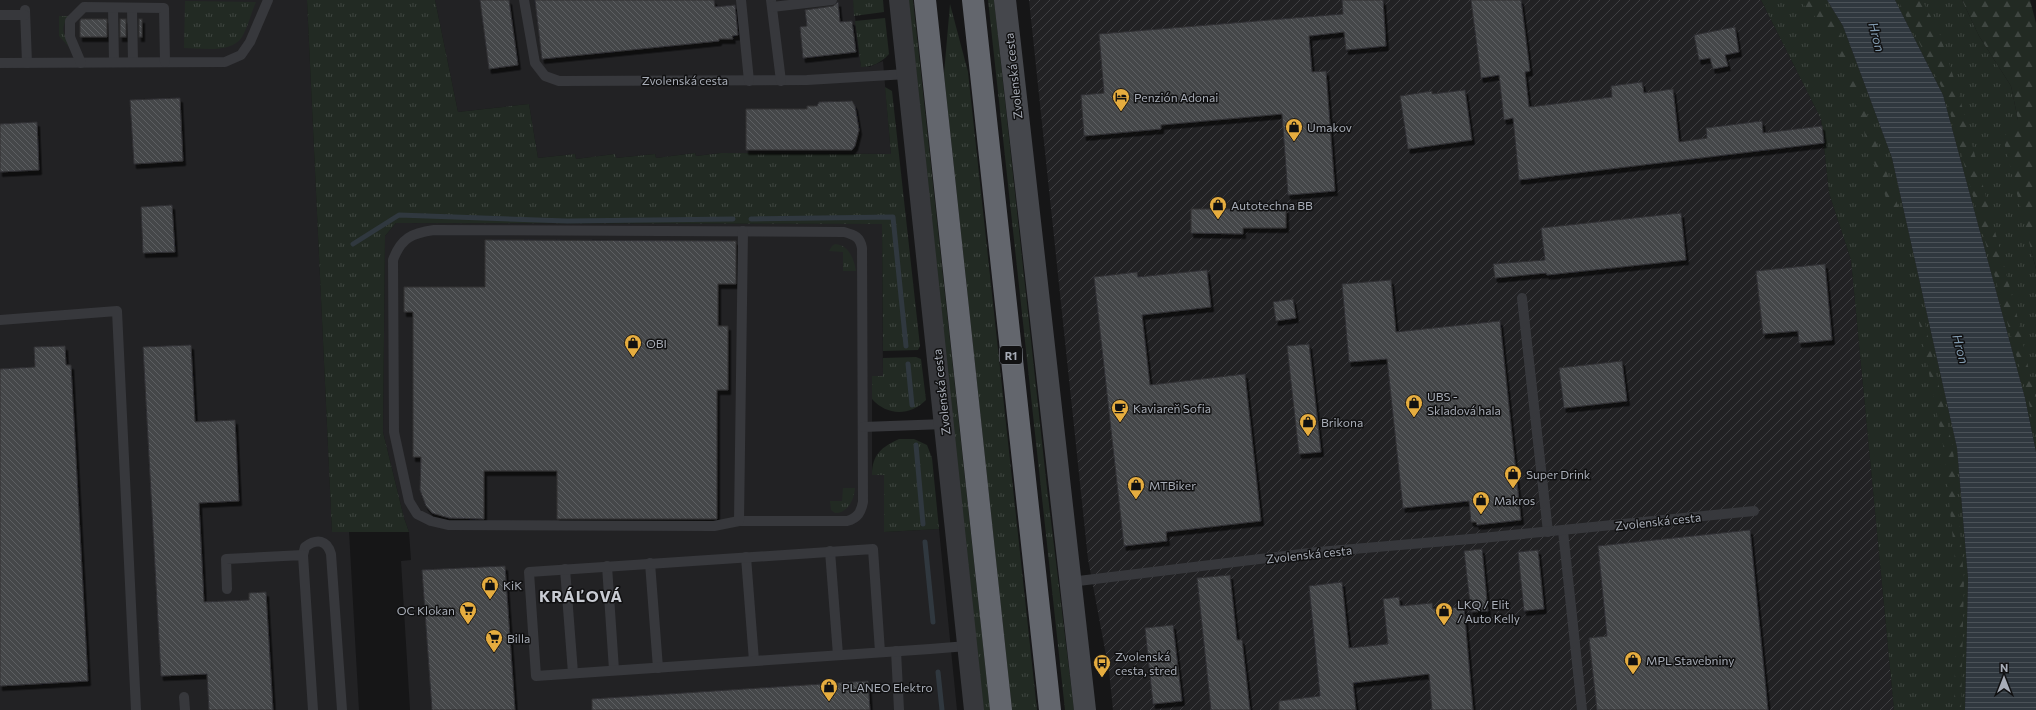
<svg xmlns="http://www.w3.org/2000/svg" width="2036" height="710" font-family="Commissioner,sans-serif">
	<defs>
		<pattern id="industrial-furrows" width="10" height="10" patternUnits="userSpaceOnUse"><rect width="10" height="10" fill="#222224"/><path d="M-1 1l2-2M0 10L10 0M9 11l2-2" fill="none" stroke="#3f3f42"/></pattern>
		<pattern id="grass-tufts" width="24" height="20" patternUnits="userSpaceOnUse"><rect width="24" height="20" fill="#222a23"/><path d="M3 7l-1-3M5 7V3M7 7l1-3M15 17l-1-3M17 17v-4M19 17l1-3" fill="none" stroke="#3f4641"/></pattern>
		<pattern id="forest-firs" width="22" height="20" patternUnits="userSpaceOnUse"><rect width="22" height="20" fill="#222a23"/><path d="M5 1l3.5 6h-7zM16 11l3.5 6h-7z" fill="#3f4641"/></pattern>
		<pattern id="water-rules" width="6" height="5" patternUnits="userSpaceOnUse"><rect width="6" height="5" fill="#30383f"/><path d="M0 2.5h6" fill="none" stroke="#4b5258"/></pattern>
		<pattern id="building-back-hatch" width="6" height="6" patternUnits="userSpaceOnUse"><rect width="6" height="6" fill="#45464a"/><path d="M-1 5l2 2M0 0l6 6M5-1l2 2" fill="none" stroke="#5d5e62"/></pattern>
		<filter id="shadow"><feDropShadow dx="2.5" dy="4.5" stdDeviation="0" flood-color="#0009"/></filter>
	</defs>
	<rect width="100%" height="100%" fill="#161617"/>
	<g fill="#222224">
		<path d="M0,0H307L332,531H349L359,710H0Z"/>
		<path d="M435,0H853L861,66L869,67L883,61L891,154L721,153L696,156L695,153L656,158L655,154L616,158L615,154L576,159L575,154L538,158L529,104L458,112Z"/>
		<path d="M396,223L882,224L883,376H872V474H884V532L939,529L957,710H410L401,561L411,560L409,532L404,518L383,432L385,236Z"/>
	</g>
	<path fill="url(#industrial-furrows)" d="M1029,0H1761L1821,119L1829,193L1851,260L1894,710H1113L1109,671L1088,559Z"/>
	<g fill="url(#grass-tufts)">
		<path d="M307,0H435L458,112L529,104L538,158L575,154L576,159L615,154L616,158L655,154L656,158L695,153L696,156L721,153L891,154L885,87L892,91L920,346L918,350L883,351L882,224L396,223L385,236L383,432L404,518L409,532H332Z"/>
		<path d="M853,0H883L884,12L854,16Z"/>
		<path d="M907,0H913L990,710H983Z"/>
		<path d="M988,0H994L1047,488L1074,710H1065Z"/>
		<path d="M1761,0H1827L1843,26L1892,158L1957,448L1968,578L1965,710H1894L1851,260L1829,193L1821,119Z"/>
		<path d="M1895,0H1962L1979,36L2011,86L2018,120L2032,254L2036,269V452L2025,398L1943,95Z"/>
		<path d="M185,1L256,2C251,13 248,27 242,37C231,54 201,48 184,48Z"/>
		<path d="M950,4L968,72L1037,710H1012L944,74Z"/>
		<path d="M59,16H68C61,28 62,33 70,44L69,47L59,36Z"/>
		<path d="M885,18L889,54C881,63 872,67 861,67L855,21Z"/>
		<path d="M835,244C849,245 854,259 856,271H843V252L829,251L832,246Z"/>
		<path d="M916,357L921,359L926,400C910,416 887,416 872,399V376H883V358Z"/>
		<path d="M899,439H914L927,445L932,458L939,529L884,532V475H872C872,454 882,447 899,439Z"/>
		<path d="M843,488H855C854,500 848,513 835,513L831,510L830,501H842Z"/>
	</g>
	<g fill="url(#forest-firs)">
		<path d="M1799,0H1820L1839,32L1899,209L1896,212L1888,204L1832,34Z"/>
		<path d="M1898,0H1922L1939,32L1958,91L2016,311L2036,403V437L2028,398L1945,94Z"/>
		<path d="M1962,0H2030L2036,23V269L2003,138L2018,120L2011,86L1979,36Z"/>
		<path d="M1924,319L1953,449L1964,579L1961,710H1954L1957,580L1944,450L1919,322Z"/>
	</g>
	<path fill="url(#water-rules)" d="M1827,0H1895L1943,95L2025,398L2036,452V710H1965L1968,578L1957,448L1892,158L1843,26Z"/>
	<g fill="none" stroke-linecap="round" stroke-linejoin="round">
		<g stroke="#30383f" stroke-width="5">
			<path d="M751,219L893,217L906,346"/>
			<path d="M353,244L399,215L567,221L733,219"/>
			<path d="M908,364L912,405"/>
			<path d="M916,445L923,524"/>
			<path d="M925,542L933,622"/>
			<path d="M938,672L942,710"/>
		</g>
	</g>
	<g fill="url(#building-back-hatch)" stroke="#303033" filter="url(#shadow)">
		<path d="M480,0H509L518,65L489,69Z"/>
		<path d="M535,0H714L715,7L735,5L738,35L732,36L733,39H719V41L542,59Z"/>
		<path d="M1342,0H1383L1386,46L1346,50L1344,32L1309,36L1312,72L1326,71L1335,191L1288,195L1282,114L1161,125V129L1084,136L1081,95L1104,93L1099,34L1343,14Z"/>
		<path d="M1471,0H1521L1530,71L1525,72L1529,107L1612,97L1611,86L1642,82L1644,93L1673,89L1679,142L1707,138L1706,128L1762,121L1763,133L1822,126L1824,143L1519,180L1513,118L1504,120L1499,75L1481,78Z"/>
		<path d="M838,2L840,22L852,21L856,52L803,58L800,27L807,26L805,10L833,6Z"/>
		<path d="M81,19H107V37H80V21Z"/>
		<rect x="120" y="19" width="6" height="18"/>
		<rect x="139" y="19" width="3" height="18"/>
		<path d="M1735,27L1739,52L1725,55L1728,66L1713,69L1710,58L1699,60L1694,35Z"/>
		<path d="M1465,90L1472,140L1408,149L1400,96L1432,91V94Z"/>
		<path d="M180,98L183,161L134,164L130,100Z"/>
		<path d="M852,101L855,106L859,130L855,146L852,150H746V109H807V106H817L819,102Z"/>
		<path d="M37,122L39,170L0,172V124Z"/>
		<path d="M172,205L175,252L143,253L141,207Z"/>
		<path d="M1191,209H1286V228H1243V234L1191,233Z"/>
		<path d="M1681,213L1686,260L1547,275L1546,273L1495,278L1493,264L1545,260L1541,228Z"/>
		<path d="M485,240L736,241V284H718V326H728V390H717V519H557V471H484V519L449,518L432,513L426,506L420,490L421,457H413V312H404V287H485Z"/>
		<path d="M1825,264L1832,340L1799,343L1798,331L1763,334L1756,271Z"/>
		<path d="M1207,270L1211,307L1142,315L1150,385L1245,374L1261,521L1166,532L1167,541L1124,546L1094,277L1137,272L1138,277Z"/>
		<path d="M1391,280L1396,332L1500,321L1521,520L1477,525L1476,522H1471L1469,501L1403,508L1387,359L1349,362L1342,284Z"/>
		<path d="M1293,299L1296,318L1276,321L1273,302Z"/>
		<path d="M1309,344L1321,452L1299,454L1287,346Z"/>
		<path d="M191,345L195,422L235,420L239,501L199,503L204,602L249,600V593L266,592L273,710H209L207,674L161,676L143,347Z"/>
		<path d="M65,346L66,365H71L88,681L0,686V369L35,367L34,347Z"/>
		<path d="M1622,361L1627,401L1564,408L1559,368Z"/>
		<path d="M1750,530L1768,710H1597L1589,638L1607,636L1598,546Z"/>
		<path d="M1482,549L1488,611L1471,612L1464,551Z"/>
		<path d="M1538,550L1544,609L1524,611L1518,552Z"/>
		<path d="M505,566L515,710H432L422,570Z"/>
		<path d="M1230,575L1237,640H1242L1250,710H1211L1197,578Z"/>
		<path d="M1342,582L1349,648L1388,644L1383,599L1399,597L1400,606L1432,603L1433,609L1464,607L1473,710H1432L1429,674L1353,683L1356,710H1279V701L1320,696L1309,586Z"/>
		<path d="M1173,625L1182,701L1153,704L1145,628Z"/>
		<path d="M868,681L870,710H592V699Z"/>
	</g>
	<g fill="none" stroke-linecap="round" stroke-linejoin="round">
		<g stroke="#37383c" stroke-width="10">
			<path d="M524,0L535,63L545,76L559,81L807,80L907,74"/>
			<path d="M741,0L749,81"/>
			<path d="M771,0L781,81"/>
			<path d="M772,7L832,0"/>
			<path d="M113,8L114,62"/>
			<path d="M132,8L133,62"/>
			<path d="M25,10L27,63"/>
			<path d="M0,15H25"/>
			<path d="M0,63L225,62L241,55L250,42L268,0"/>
			<path d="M81,63L70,37V21L84,7L164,8L165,62"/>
			<path d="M434,230L844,232C855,235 860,237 862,248L863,502C861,512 858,518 847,521H739L714,526L448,525L431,521L417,514L409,501L394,432L393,260C401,238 412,233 434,230Z"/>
			<path d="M1522,298L1548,532"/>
			<path d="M0,320L117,311L136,710"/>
			<path d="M863,427L945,424"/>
			<path d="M739,521L743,231"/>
			<path d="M1563,531L1582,710"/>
			<path d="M830,551L838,655"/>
			<path d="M303,555L305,547C317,538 327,540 331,554L342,710"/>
			<path d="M746,557L754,661"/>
			<path d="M650,563L658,668"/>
			<path d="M607,566L614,670"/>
			<path d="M565,569L573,673"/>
			<path d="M1070,582L1318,552L1482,538L1754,511"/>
			<path d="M227,589L226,559L303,555L313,710"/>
			<path d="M896,651L899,710"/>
			<path d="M880,652L873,549L529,572L536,676L930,649L967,646"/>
			<path d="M184,697L185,710"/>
		</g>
		<path stroke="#37383c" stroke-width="20" d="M899,0L974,710"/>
		<path stroke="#45474c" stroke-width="22" d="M1005,0L1085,710"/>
		<g stroke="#63666d" stroke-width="22">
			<path d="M925,0L1001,710"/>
			<path d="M973,0L1050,710"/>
		</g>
	</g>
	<defs>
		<symbol id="hotel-pin" viewBox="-11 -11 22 30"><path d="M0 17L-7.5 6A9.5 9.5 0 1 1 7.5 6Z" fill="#e6ad3f" stroke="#111112"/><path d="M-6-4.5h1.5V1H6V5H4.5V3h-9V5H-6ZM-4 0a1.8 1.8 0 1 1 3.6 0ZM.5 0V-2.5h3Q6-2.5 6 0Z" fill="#111"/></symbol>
		<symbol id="shop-pin" viewBox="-11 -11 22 30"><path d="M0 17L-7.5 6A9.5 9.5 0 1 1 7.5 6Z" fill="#e6ad3f" stroke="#111112"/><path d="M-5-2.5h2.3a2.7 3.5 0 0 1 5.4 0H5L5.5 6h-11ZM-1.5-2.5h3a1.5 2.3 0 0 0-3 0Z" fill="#111"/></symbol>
		<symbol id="cafe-pin" viewBox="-11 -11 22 30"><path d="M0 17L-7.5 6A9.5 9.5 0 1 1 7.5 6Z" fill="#e6ad3f" stroke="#111112"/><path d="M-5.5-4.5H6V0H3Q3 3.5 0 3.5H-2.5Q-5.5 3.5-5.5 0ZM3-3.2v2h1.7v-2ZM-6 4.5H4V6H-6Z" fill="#111"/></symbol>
		<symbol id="supermarket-pin" viewBox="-11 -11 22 30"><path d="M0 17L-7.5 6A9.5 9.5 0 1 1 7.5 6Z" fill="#e6ad3f" stroke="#111112"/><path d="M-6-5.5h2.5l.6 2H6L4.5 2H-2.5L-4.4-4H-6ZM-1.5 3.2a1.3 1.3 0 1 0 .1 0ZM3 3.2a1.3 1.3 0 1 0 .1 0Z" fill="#111"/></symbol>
		<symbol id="bus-pin" viewBox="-11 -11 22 30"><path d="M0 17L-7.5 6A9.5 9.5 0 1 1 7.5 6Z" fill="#e6ad3f" stroke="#111112"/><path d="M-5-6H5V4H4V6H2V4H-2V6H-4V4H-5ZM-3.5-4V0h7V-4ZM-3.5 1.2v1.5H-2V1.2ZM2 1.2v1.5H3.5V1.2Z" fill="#111"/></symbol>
	</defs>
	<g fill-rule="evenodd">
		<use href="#hotel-pin" x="1111" y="87" width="20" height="27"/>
		<use href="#shop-pin" x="1284" y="117" width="20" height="27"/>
		<use href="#shop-pin" x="1208" y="195" width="20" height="27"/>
		<use href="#shop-pin" x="623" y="333" width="20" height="27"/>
		<use href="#shop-pin" x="1404" y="393" width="20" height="27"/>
		<use href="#cafe-pin" x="1110" y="398" width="20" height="27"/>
		<use href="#shop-pin" x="1298" y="412" width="20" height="27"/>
		<use href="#shop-pin" x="1503" y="464" width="20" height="27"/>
		<use href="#shop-pin" x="1126" y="475" width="20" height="27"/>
		<use href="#shop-pin" x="1471" y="490" width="20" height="27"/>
		<use href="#shop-pin" x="480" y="575" width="20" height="27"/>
		<use href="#supermarket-pin" x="458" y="600" width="20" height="27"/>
		<use href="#shop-pin" x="1434" y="601" width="20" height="27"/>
		<use href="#supermarket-pin" x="484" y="628" width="20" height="27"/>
		<use href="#shop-pin" x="1623" y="650" width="20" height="27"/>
		<use href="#bus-pin" x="1092" y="653" width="20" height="27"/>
		<use href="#shop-pin" x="819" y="677" width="20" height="27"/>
	</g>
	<g text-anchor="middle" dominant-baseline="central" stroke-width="3" stroke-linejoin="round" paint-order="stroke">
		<rect fill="#111112" stroke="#7b7e86" stroke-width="1" x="1000" y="346" width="22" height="18" rx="3"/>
		<g font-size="11" font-weight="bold" fill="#a8adb7">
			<text x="1011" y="355">R1</text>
		</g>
		<g font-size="12" fill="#a8adb7" stroke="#111112">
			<text transform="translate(1013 76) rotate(-96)">Zvolenská cesta</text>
			<text x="685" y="80">Zvolenská cesta</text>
			<text transform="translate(941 392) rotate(-96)">Zvolenská cesta</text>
			<text transform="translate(1658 521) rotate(-6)">Zvolenská cesta</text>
			<text transform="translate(1309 554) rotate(-6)">Zvolenská cesta</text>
		</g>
		<g font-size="12" fill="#a8adb7" stroke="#111112" text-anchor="start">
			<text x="1134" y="97">Penzión Adonai</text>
			<text x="1307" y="127">Umakov</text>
			<text x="1231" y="205">Autotechna BB</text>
			<text x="646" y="343">OBI</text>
			<text x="1427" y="396">UBS -<tspan x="1427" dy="14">Skladová hala</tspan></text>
			<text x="1133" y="408">Kaviareň Sofia</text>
			<text x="1321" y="422">Brikona</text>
			<text x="1526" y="474">Super Drink</text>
			<text x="1149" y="485">MTBiker</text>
			<text x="1494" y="500">Makros</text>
			<text x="503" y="585">KiK</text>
			<text x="1457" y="604">LKQ / Elit<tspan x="1457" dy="14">/ Auto Kelly</tspan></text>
			<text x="455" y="610" text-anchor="end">OC Klokan</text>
			<text x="507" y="638">Billa</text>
			<text x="1115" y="656">Zvolenská<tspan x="1115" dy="14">cesta, stred</tspan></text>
			<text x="1646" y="660">MPL Stavebniny</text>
			<text x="842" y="687">PLANEO Elektro</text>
		</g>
		<g font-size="13" font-style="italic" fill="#819aaf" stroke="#111112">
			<text transform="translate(1877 37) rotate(75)">Hron</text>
			<text transform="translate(1961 349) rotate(75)">Hron</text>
		</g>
		<g font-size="16" font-weight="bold" letter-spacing="1" fill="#c9ccd3" stroke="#111112">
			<text x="581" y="595">KRÁĽOVÁ</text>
		</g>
	</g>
	<g transform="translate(2004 678)" stroke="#111112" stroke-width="3" paint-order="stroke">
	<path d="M0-3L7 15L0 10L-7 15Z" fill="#a8adb7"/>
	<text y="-6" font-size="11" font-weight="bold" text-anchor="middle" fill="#a8adb7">N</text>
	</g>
</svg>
